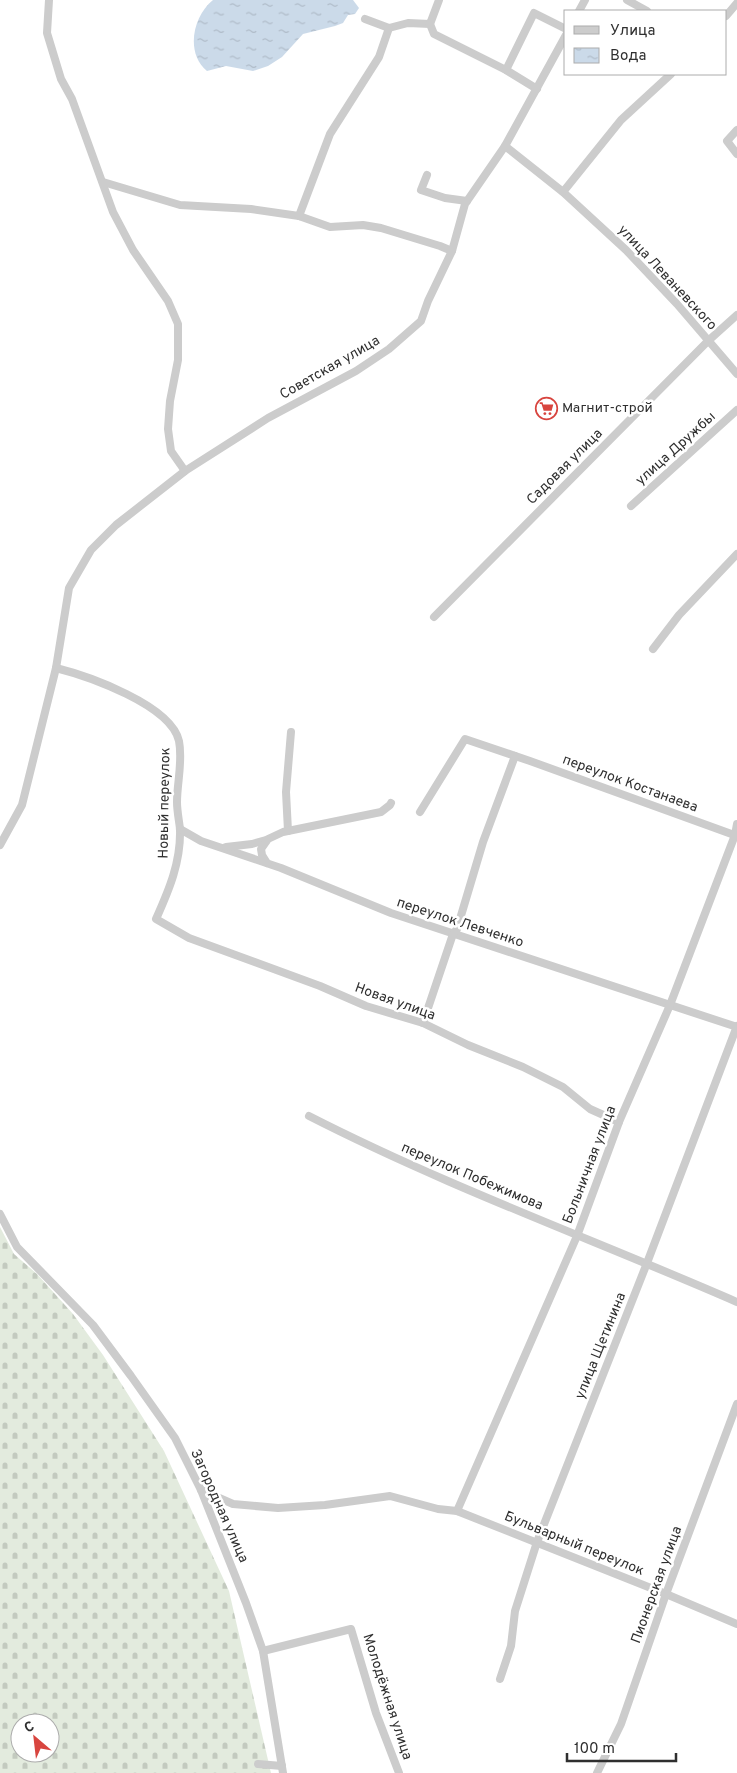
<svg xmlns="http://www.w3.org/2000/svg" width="737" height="1773" font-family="Overpass,sans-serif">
	<defs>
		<pattern id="cemetery-stones" width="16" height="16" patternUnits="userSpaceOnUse" patternTransform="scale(1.25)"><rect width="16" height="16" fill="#e3ebde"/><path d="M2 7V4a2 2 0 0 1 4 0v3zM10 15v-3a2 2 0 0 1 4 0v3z" fill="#c3cabf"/></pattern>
		<pattern id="water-ripples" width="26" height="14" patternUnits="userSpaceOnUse" patternTransform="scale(1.25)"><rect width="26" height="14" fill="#cbdae9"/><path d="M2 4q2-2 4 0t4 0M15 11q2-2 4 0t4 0" fill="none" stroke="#afbbc8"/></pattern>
	</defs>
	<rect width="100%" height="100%" fill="#fff"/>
	<path fill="url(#cemetery-stones)" fill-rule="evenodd" d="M0,1227L14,1254L37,1274L73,1314L103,1355L164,1451L229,1591L271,1773H0ZM20,1723H50V1753H20Z"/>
	<path fill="url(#water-ripples)" d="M213,0H353L359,8L355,14L348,15L343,23L335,26L303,34L282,57L268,66L253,71L226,66L207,71C185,53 193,16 213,0Z"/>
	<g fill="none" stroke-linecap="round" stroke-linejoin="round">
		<g stroke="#ccc" stroke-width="8">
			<path d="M49,0L47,33L61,79L72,99L113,212L133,250L168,301L178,324V360L170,401L168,429L171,451L185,471"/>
			<path d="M627,0L647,11"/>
			<path d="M579,11L585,0"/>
			<path d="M726,16L737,3"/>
			<path d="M365,19L389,28L408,23L430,24L439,0"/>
			<path d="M430,24L434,34L506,70L537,89"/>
			<path d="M506,70L534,13L566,29"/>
			<path d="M737,130L727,141L737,154"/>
			<path d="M505,146L563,192L626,250L677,304L737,374"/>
			<path d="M427,175L421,190L445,198L467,201"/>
			<path d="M103,182L180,205L251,209L299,216L330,227L363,225L381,228L440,246L452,251"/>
			<path d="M563,192L621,120L671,74"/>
			<path d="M299,216L330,134L379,57L389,28"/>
			<path d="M631,506L737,410"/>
			<path d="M434,617L708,341L737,315"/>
			<path d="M653,649L679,615L737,554"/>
			<path d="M56,668C88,676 171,705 179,741C183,761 177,783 177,802C177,811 179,820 180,829C181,862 169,890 156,919L189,938L320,986L366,1006L423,1023L468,1045L523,1067L563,1087L590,1109L619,1122"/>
			<path d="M420,812L465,739L530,761L737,836"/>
			<path d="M180,829L201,841L281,868L391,913L737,1027"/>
			<path d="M288,831L286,792L291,732"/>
			<path d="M0,845L22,805L56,668L69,588L91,550L116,525L185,471L268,418L356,371L389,349L421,321L428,301L452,251L465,204L505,146L566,35"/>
			<path d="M226,847L252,844L266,840"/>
			<path d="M267,863L262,855L261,849L268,839L283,832L381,812L390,805L391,803"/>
			<path d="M423,1023L453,934L457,929L483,842L515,756"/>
			<path d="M309,1116C448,1187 595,1240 737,1302"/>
			<path d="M0,1214L17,1247L93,1325L131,1376L175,1438L201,1490L246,1603L263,1651L283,1773"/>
			<path d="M201,1490L233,1504L278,1508L325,1505L390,1496L438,1509L457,1511L666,1594L737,1624"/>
			<path d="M457,1511L577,1236L619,1122L670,1005L735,835L737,824"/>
			<path d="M263,1651L351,1629L376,1713L399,1773"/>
			<path d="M500,1679L511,1646L515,1611L537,1542L647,1263L737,1026"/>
			<path d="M258,1764L282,1766"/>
			<path d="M597,1773L621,1724L666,1594L737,1404"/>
		</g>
	</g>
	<defs>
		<symbol id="supermarket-ring" viewBox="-11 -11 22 22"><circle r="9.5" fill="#fff" stroke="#d8453f" stroke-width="1.5"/><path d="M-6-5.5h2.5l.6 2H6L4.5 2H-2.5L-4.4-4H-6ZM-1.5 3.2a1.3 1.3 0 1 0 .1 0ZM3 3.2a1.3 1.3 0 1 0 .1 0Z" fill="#d8453f"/></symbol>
	</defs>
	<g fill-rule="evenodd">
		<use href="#supermarket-ring" x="534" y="396" width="25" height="25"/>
	</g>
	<g text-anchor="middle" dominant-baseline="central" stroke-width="5" stroke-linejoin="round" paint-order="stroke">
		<g font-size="14" fill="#2f2f2f" stroke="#fff">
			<text transform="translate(667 278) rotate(47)">улица Леваневского</text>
			<text transform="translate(330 368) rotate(-30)">Советская улица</text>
			<text transform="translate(676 449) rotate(-42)">улица Дружбы</text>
			<text transform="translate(565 467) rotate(-45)">Садовая улица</text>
			<text transform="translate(630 784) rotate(20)">переулок Костанаева</text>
			<text transform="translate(165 803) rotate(-89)">Новый переулок</text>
			<text transform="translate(460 923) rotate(18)">переулок Левченко</text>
			<text transform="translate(395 1002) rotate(20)">Новая улица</text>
			<text transform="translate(590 1165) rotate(-69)">Больничная улица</text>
			<text transform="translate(472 1177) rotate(23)">переулок Побежимова</text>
			<text transform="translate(601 1346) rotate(-68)">улица Щетинина</text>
			<text transform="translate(219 1506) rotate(66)">Загородная улица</text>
			<text transform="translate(574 1544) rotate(22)">Бульварный переулок</text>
			<text transform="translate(657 1585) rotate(-70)">Пионерская улица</text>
			<text transform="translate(387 1697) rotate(72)">Молодёжная улица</text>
		</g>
		<g font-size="14" fill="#2f2f2f" stroke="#fff" text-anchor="start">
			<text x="562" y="408">Магнит-строй</text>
		</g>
	</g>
	<rect x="564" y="10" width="162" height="65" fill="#ffffff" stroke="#acacac"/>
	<rect x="574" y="26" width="25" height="8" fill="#cccccc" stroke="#acacac"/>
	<text x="610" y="35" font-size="15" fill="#2f2f2f">Улица</text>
	<rect x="574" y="48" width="25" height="15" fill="url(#water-ripples)" stroke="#acacac"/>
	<text x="610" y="60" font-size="15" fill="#2f2f2f">Вода</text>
	<g transform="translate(35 1738) rotate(332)"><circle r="24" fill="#ffffff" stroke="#acacac"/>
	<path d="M0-4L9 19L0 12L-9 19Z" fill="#d8453f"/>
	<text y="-8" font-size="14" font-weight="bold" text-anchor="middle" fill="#2f2f2f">С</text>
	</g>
	<path d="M567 1753v8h109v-8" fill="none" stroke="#2f2f2f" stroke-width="2.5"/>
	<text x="574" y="1753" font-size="15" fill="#2f2f2f" stroke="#ffffff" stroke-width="4" paint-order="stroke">100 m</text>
</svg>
